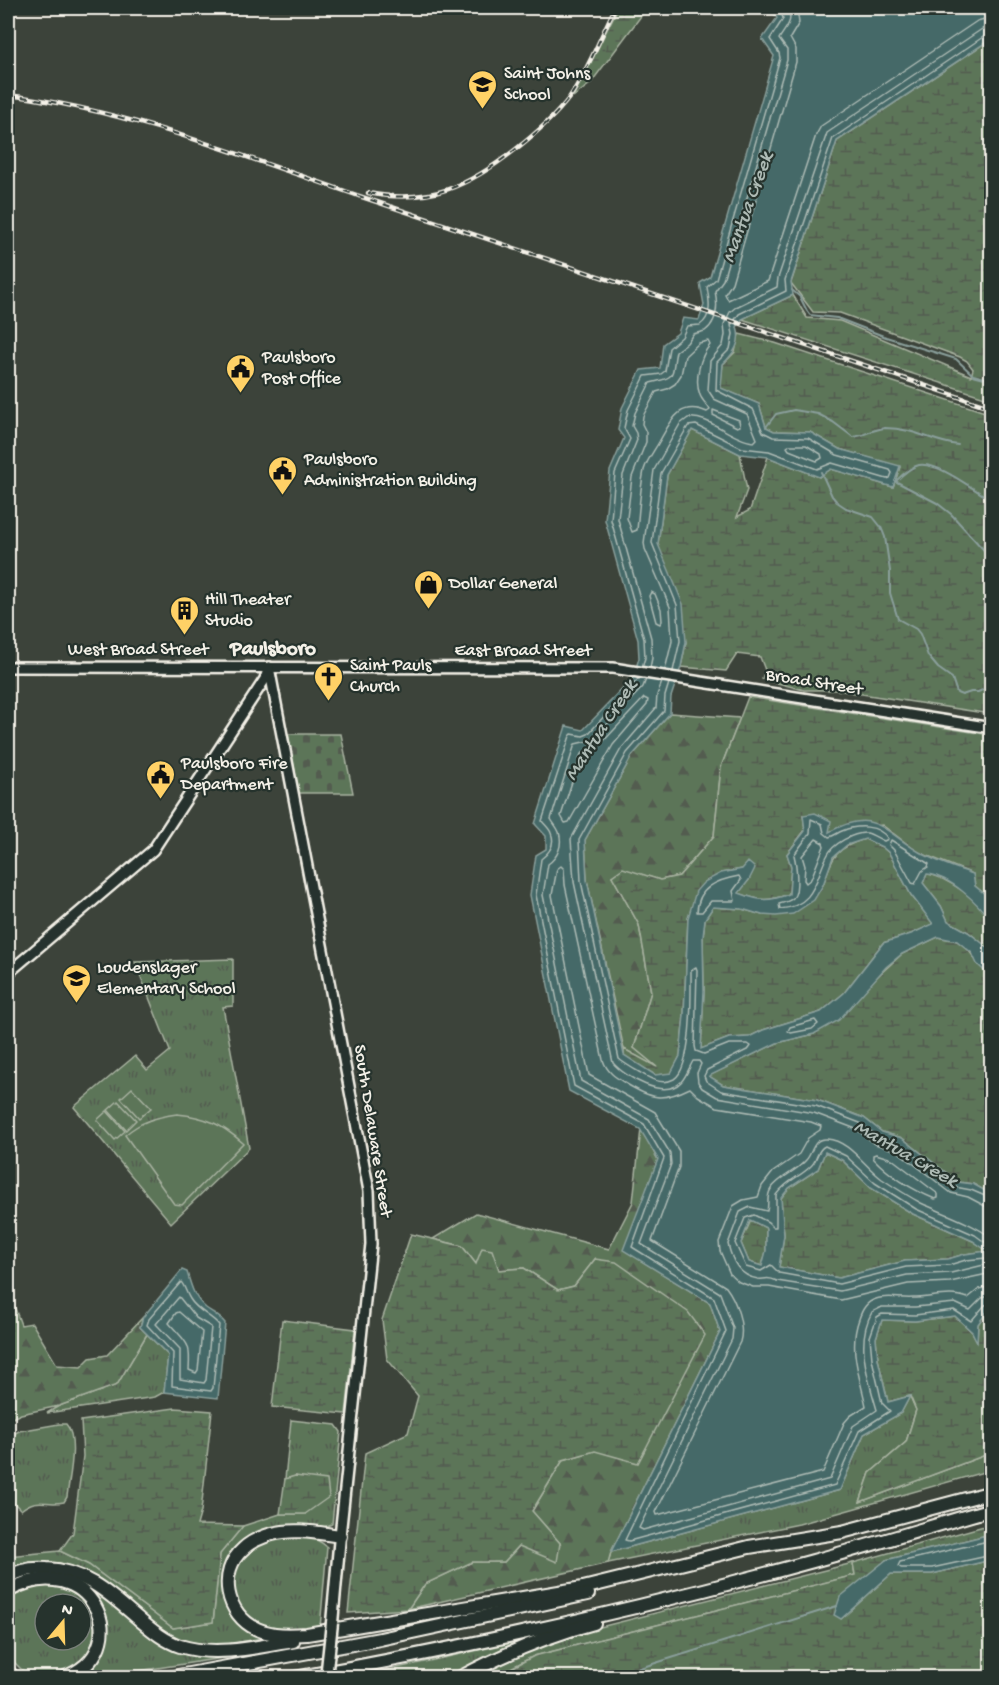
<svg xmlns="http://www.w3.org/2000/svg" width="999" height="1685" font-family="'Gochi Hand',sans-serif">
	<defs>
		<pattern id="grass-tufts" width="24" height="20" patternUnits="userSpaceOnUse" patternTransform="scale(1.5)"><rect width="24" height="20" fill="#5c7459"/><path d="M3 7l-1-3M5 7V3M7 7l1-3M15 17l-1-3M17 17v-4M19 17l1-3" fill="none" stroke="#525c4f"/></pattern>
		<pattern id="forest-firs" width="22" height="20" patternUnits="userSpaceOnUse" patternTransform="scale(1.5)"><rect width="22" height="20" fill="#5c7459"/><path d="M5 1l3.5 6h-7zM16 11l3.5 6h-7z" fill="#525c4f"/></pattern>
		<pattern id="wetland-marsh" width="20" height="14" patternUnits="userSpaceOnUse" patternTransform="scale(1.5)"><rect width="20" height="14" fill="#5c7459"/><path d="M1 5h8M5 5V1M11 12h8M15 12V8" fill="none" stroke="#525c4f"/></pattern>
		<pattern id="cemetery-stones" width="16" height="16" patternUnits="userSpaceOnUse" patternTransform="scale(1.5)"><rect width="16" height="16" fill="#5c7459"/><path d="M2 7V4a2 2 0 0 1 4 0v3zM10 15v-3a2 2 0 0 1 4 0v3z" fill="#525c4f"/></pattern>
	</defs>
	<rect width="100%" height="100%" fill="#3c433a"/>
	<filter id="ink" filterUnits="userSpaceOnUse"><feTurbulence type="fractalNoise" baseFrequency=".0167" numOctaves="2"/><feDisplacementMap in="SourceGraphic" scale="12" xChannelSelector="R" yChannelSelector="G"/><feConvolveMatrix kernelMatrix="1 2 1 2 8 2 1 2 1" color-interpolation-filters="sRGB"/></filter>
	<g filter="url(#ink)">
		<g fill="url(#grass-tufts)" stroke="#a8b2a0" stroke-width="1.5" fill-rule="evenodd">
			<path d="M233,959V1006L223,1007L249,1148L171,1223L74,1107L135,1056L147,1070L170,1051L135,962Z"/>
			<path d="M147,1334L168,1355L164,1392L155,1397L47,1413L59,1406L117,1385Z"/>
			<path d="M910,1396L916,1410L906,1442L870,1473L860,1502L991,1453V1470L799,1524L608,1563L611,1552L840,1490L864,1434L901,1413Z"/>
			<path d="M291,1420L336,1425L341,1432L332,1524L324,1527H289L238,1546L230,1609L266,1637C237,1643 204,1651 175,1640C163,1635 154,1627 145,1619C115,1593 90,1563 47,1562C33,1562 20,1564 8,1571V1556L60,1551L89,1565L173,1628L213,1622L220,1554L243,1526L280,1514H305L296,1476L285,1479Z"/>
			<path d="M59,1424H66C79,1438 69,1478 67,1497L64,1502C45,1506 38,1496 21,1510L8,1497V1437L19,1431Z"/>
			<path d="M282,1536C300,1536 314,1535 327,1547L320,1628C307,1631 277,1633 264,1628C227,1614 220,1571 251,1546C259,1540 273,1539 282,1536Z"/>
			<path d="M853,1563L855,1575L534,1656L493,1677L468,1678L557,1638Z"/>
			<path d="M82,1580L155,1637L229,1653V1657L99,1677L76,1678L106,1626L102,1606Z"/>
			<path d="M35,1584L58,1585L78,1591C83,1600 92,1609 96,1619C107,1646 78,1672 53,1677C46,1678 37,1677 29,1677L8,1656V1597ZM45,1604H81V1640H45Z"/>
			<path d="M525,1640L450,1677L351,1678Z"/>
		</g>
		<g fill="url(#forest-firs)" stroke="#a8b2a0" stroke-width="1.5">
			<path d="M670,713L740,718L721,767L714,836L679,876L660,880L623,869L612,876L639,925L651,992L634,1048L661,1070L624,1049L587,880L585,840L632,756Z"/>
			<path d="M641,1129L658,1160L624,1250L710,1303L720,1332L611,1552L608,1563L408,1609L425,1584L472,1562H504L519,1546L560,1543L532,1511L563,1460L595,1451V1259L574,1286L558,1290L524,1268L499,1270L476,1264L462,1246L433,1239L476,1213L609,1249L633,1202Z"/>
			<path d="M8,1289L21,1325L32,1323L57,1365L81,1367L90,1358L107,1355L143,1317L140,1327L147,1334L117,1385L59,1406L21,1414L8,1420Z"/>
		</g>
		<g fill="url(#wetland-marsh)" stroke="#a8b2a0" stroke-width="1.5">
			<path d="M618,8H647L590,84L573,97Z"/>
			<path d="M991,39V399L742,319L793,295L807,318L840,321L971,376L973,369L967,361L960,357L840,313L813,312L791,283L837,141Z"/>
			<path d="M739,334L775,343L991,414V714L836,690H804L762,679L765,670L760,657L737,654L726,671L681,667L686,642L658,544L667,475L692,430L740,454L747,490L737,517L750,510L768,457L819,477L831,469L893,487L900,467L839,449L810,432L774,431L766,427L759,404L720,388L723,364L735,352Z"/>
			<path d="M748,697L991,735V899L975,886L973,874L918,852L882,825L828,833L803,815L805,830L787,854L791,866L789,894C767,902 760,901 738,893L749,880L742,869L721,873L688,918L684,1015L680,1056L671,1074L655,1075L624,1056V1049L657,1067L634,1048L651,992L639,925L612,876L623,868L660,880L679,876L714,836L721,767Z"/>
			<path d="M865,839L882,847L889,853L911,895L934,924L911,934L883,943L844,993L821,1012L763,1030L749,1037L729,1038L701,1049L704,991L703,937L705,919L713,907L742,909L762,915L823,885C833,856 835,848 865,839Z"/>
			<path d="M927,874C943,875 987,904 991,921C994,929 991,942 991,950L968,932L948,921L941,906L923,883Z"/>
			<path d="M938,937C944,939 952,939 957,941C973,949 977,968 991,977V993L987,1008L988,1045L992,1049L991,1194L973,1184L958,1182L902,1138L882,1132L864,1118L817,1100L723,1085L708,1076L777,1043L814,1034L902,954Z"/>
			<path d="M825,1152L842,1160L871,1188L913,1214L973,1241L988,1251L965,1254L948,1259L905,1261L839,1278L779,1267L784,1235L781,1198L789,1188L818,1169Z"/>
			<path d="M751,1220L766,1228V1252L762,1266L749,1262L741,1243Z"/>
			<path d="M411,1234L462,1246L476,1264L482,1248L492,1250L499,1270L524,1268L558,1290L574,1286L595,1259L616,1262L688,1312L705,1335L638,1463L595,1451L563,1460L532,1511L560,1543L557,1562L519,1546L504,1562H472L425,1584L408,1609L348,1613L365,1453L408,1433L418,1396L387,1359L382,1320Z"/>
			<path d="M991,1306V1453L860,1502L870,1473L906,1442L916,1410L910,1396L888,1402L878,1359L876,1338L882,1320L915,1321L955,1316L972,1332L977,1341L978,1324Z"/>
			<path d="M282,1320L355,1329L346,1414L272,1407Z"/>
			<path d="M175,1408L212,1411L201,1511L197,1525L243,1526L220,1554L213,1622L173,1628L89,1565L60,1551L73,1533L83,1456L81,1421Z"/>
			<path d="M295,1476L327,1480L329,1497L305,1514H280L285,1479Z"/>
			<path d="M991,1524V1534L886,1560L841,1619L891,1574H932L991,1560V1677L493,1678L534,1656L855,1575L853,1563Z"/>
		</g>
		<path fill="url(#cemetery-stones)" stroke="#a8b2a0" stroke-width="1.5" d="M288,734H341L353,793H299Z"/>
		<g fill="#5c7459" stroke="#a8b2a0" stroke-width="1.5">
			<path d="M132,1088L151,1108L139,1118L121,1098Z"/>
			<path d="M118,1101L136,1120L126,1130L108,1110Z"/>
			<path d="M107,1111L125,1131L115,1140L97,1120Z"/>
			<path d="M177,1114C207,1117 221,1124 243,1143L182,1205L174,1204L125,1135C141,1121 157,1117 177,1114Z"/>
		</g>
		<g fill="#446968" stroke="#8a9f9b" stroke-width="1.5" fill-rule="evenodd">
			<path d="M769,8H991V39L837,141L791,282L793,295L742,319L737,327C742,343 734,353 723,364L721,388L759,404L766,427L774,431L810,432L839,449L900,466L893,487L831,469L819,477L768,457L740,454L692,430L667,475L658,544L683,604L686,642L681,667L671,697L670,713L632,756L585,840L587,880L624,1055L655,1075L671,1073L680,1056L684,1015L688,918L696,891L704,882L721,873L742,869L748,862L755,868L749,880L739,893C760,901 768,902 789,894L791,866L787,854L805,831L803,815L815,813L831,821L829,832C872,808 881,828 916,850C933,861 954,867 973,874L975,886L991,899V921C978,903 950,876 927,874L923,883L941,906L948,921L968,932L991,950V977L977,964L972,953L957,941L938,937L902,954L886,967L839,1020L814,1034L777,1043L709,1076L723,1085L817,1100L864,1118L882,1132L902,1138L958,1182L973,1184L991,1194V1306L978,1324L977,1342L972,1332L955,1316L915,1321L882,1320L876,1338L878,1359L888,1402L910,1396L901,1413L864,1434L840,1490L611,1552L720,1332L710,1303L623,1250L658,1159L640,1129L569,1091L530,895L536,855L546,849V836L535,824L566,726L583,730L633,678L639,658L638,640L605,520L610,471L624,438L618,430L622,408L641,370L660,368L663,344L678,333L683,318L699,320L704,305L700,283L710,277L774,56L762,39L777,18ZM865,839L882,847L889,853L911,895L933,924L911,934L883,943L844,993L821,1012L763,1030L749,1037L729,1038L701,1049L704,991L703,937L705,919L713,907L742,909L762,915L776,916L793,914L814,900L823,885L833,857L847,845ZM825,1152L842,1160L871,1188L913,1214L973,1241L987,1251L965,1254L948,1259L905,1261L839,1278L779,1267L784,1235L781,1198L789,1188L818,1169ZM750,1220L766,1228V1251L762,1266L749,1262L741,1243Z"/>
			<path d="M182,1270L187,1272C191,1286 194,1298 206,1308C213,1313 219,1316 225,1323L218,1398L164,1392L168,1355L140,1327L143,1317Z"/>
			<path d="M991,1534V1560L932,1574H891L841,1619L834,1615L840,1597L886,1560Z"/>
		</g>
		<g fill="none" stroke-linecap="round" stroke-linejoin="round">
			<g stroke="#aebbb5" stroke-width="1.5">
				<path d="M797,8L799,23L790,38L796,49V62L732,283L725,294L728,300L768,281L816,135L821,126L977,21L992,17"/>
				<path d="M708,341L710,345C700,356 694,380 700,395C702,401 708,405 710,410L707,412C679,400 671,421 659,442C654,451 647,460 644,470C640,490 639,511 637,530L632,532L627,518L632,477L646,442V432L642,424L643,416L656,392L667,389L675,384L681,375L685,356L699,343Z"/>
				<path d="M713,410L739,420L740,426L737,427L713,415Z"/>
				<path d="M790,445H806L821,454L822,458L817,461L789,450L787,447Z"/>
				<path d="M651,592L655,594L661,609L662,621L660,624L656,622L649,596Z"/>
				<path d="M642,667L645,658L644,639L611,520L615,473L630,439L624,428L628,410L645,376L661,374L665,371L669,348L682,337L687,326L700,325C713,316 709,300 707,287L716,279L780,58L779,53L770,39L783,19L782,14L777,8"/>
				<path d="M650,668L652,658L651,638L618,519L623,475L637,440L636,433L632,426L635,413L650,383C677,377 671,377 676,351L687,343L693,334L705,331C718,321 718,305 715,291L723,280L787,60V50L779,39C785,28 795,21 787,8"/>
				<path d="M665,670L672,641L670,607L645,549L644,543L654,470L680,424L688,418C709,415 732,440 754,442L757,439L747,414L714,399L708,390L710,361L723,345L725,335L724,324L730,312L736,307L777,287L778,278L827,133L982,29L992,27"/>
				<path d="M673,671L680,641L677,605L652,543L661,473L688,426L696,425L742,448L769,451L817,469L832,463L887,479L890,478L892,473L890,470L837,455L808,438L773,437L763,432L753,409L716,390L717,362L730,349L733,334L731,325L739,314L786,291L785,280L833,138L986,35L992,34"/>
				<path d="M639,678L588,734L583,736L572,734L570,736L542,821C545,825 550,829 551,833C556,845 549,853 541,859L536,895L574,1086L644,1124L664,1158L632,1247L714,1298L726,1331L625,1540L629,1541L835,1485L859,1431L890,1411L882,1403L872,1359L870,1337L877,1317L882,1314L915,1315L954,1310L971,1321L985,1305L992,1303"/>
				<path d="M646,679L643,687L592,740L575,744L551,819C553,823 557,827 559,832C563,845 558,857 548,864L543,895L581,1081L649,1119L670,1153L671,1164L641,1244L720,1293L733,1328L732,1339L639,1528L643,1530L830,1479L853,1426L877,1410C868,1379 855,1342 872,1312L882,1307H915L955,1303L970,1310L982,1298L992,1295"/>
				<path d="M662,682L657,695L656,708L621,749L571,839L574,882L613,1063C625,1077 664,1100 681,1082C686,1077 689,1068 693,1061H699L701,1064L697,1073L698,1082L702,1088L717,1097L814,1113L856,1129L875,1144L897,1151L951,1193L968,1197L985,1206L992,1207"/>
				<path d="M669,683L665,696L664,711L627,753L579,840L581,881L619,1059C625,1064 632,1068 639,1072C649,1078 661,1086 674,1079C693,1067 691,991 691,970L696,967L697,970L695,1046L696,1051L704,1054L729,1044H748L751,1046L749,1049L707,1070L704,1076L706,1081L721,1091L816,1106L860,1123L879,1137L900,1144L955,1187L971,1190L992,1199"/>
				<path d="M644,698L648,700L647,705L613,745L569,822L565,823L561,816L581,754L598,747Z"/>
				<path d="M811,819L822,824L824,833L829,837C834,836 837,833 842,831C857,825 879,824 888,839L884,841C879,839 872,834 867,833C854,832 832,844 827,856C815,880 815,906 780,909L779,904C783,903 790,901 793,898C800,891 796,863 794,855L810,833Z"/>
				<path d="M816,839L823,843L824,846L811,879L806,883L804,880L805,866L802,856Z"/>
				<path d="M891,840L929,864L928,867L922,871L915,884L912,883L894,850L889,845Z"/>
				<path d="M739,876L741,880L733,891L735,901H711L702,912H697C698,887 717,880 739,876Z"/>
				<path d="M815,1020L818,1024L812,1029L791,1033L788,1031L790,1027Z"/>
				<path d="M825,1146L846,1156L875,1183L916,1209L975,1235L990,1246V1255L986,1258L966,1260L949,1265L906,1267L839,1284L779,1273L771,1265L761,1271L746,1267L735,1243L745,1218L754,1215L768,1222L773,1227H776V1195C788,1179 799,1178 811,1166C818,1160 816,1150 825,1146Z"/>
				<path d="M876,1154L892,1159L938,1194V1198L935,1199C913,1190 890,1176 873,1158V1155Z"/>
				<path d="M992,1238C970,1222 945,1214 921,1203C908,1196 894,1187 882,1179C865,1167 849,1140 827,1139C812,1138 813,1153 806,1160C796,1172 780,1176 771,1189C766,1196 769,1204 767,1211L750,1207L740,1212L728,1244C732,1261 739,1276 758,1279C768,1280 766,1276 777,1281L840,1291L907,1275L951,1273L992,1263"/>
				<path d="M992,1273L950,1282L908,1284L841,1300L769,1287H753L739,1282L730,1274L720,1251L719,1242L733,1206L743,1200L758,1197L762,1186L773,1172L799,1154L808,1138L820,1130L821,1126L811,1122L717,1107L698,1096L690,1088C662,1102 651,1099 625,1083C615,1077 607,1072 603,1060L565,885L564,869L561,866L557,869L552,895L589,1075L655,1112L679,1151V1167L652,1241L726,1287C736,1300 745,1326 740,1342L656,1512L657,1515L823,1472L844,1423L850,1416L866,1406C860,1377 848,1349 859,1319C862,1310 866,1302 876,1299C887,1295 901,1299 913,1298C932,1298 950,1291 968,1298L979,1289L992,1286"/>
				<path d="M181,1282C185,1286 186,1293 190,1299C197,1311 211,1315 219,1325L213,1388L211,1391L172,1386L173,1353L147,1325L149,1319Z"/>
				<path d="M179,1297L196,1318L211,1327L206,1380L204,1383L180,1379V1349L156,1324Z"/>
				<path d="M179,1312L202,1332L198,1370L196,1373L189,1370C191,1341 187,1344 169,1323L176,1313Z"/>
				<path d="M992,1540L900,1562L898,1566L901,1568H932L992,1555"/>
			</g>
			<g stroke="#8a9f9b" stroke-width="2">
				<path d="M792,290L800,297L807,311L810,315L837,318L886,337L956,359L973,375L992,380"/>
				<path d="M766,427L776,414L794,410L818,414L833,422L853,437C864,436 873,429 885,428C915,428 931,442 958,445"/>
				<path d="M821,472L832,496L837,502L846,508L873,517L881,527L885,537L890,571V593L898,619L916,629L920,634L928,656L938,668L952,678L957,693L962,695L971,692H978L989,687"/>
				<path d="M895,481L937,503L951,514L992,559"/>
				<path d="M896,481C902,475 910,467 919,465C940,462 974,491 992,500"/>
				<path d="M608,1678L837,1606"/>
			</g>
			<defs>
				<g id="secondary">
					<path d="M8,667L613,668L992,728"/>
					<path d="M269,667L369,1191L371,1244L340,1536"/>
					<path d="M8,973L153,850L265,679L269,667"/>
				</g>
				<g id="primary">
					<path d="M332,1623L340,1536"/>
					<path d="M8,1671L14,1678"/>
				</g>
				<g id="highway">
					<path d="M340,1536C318,1533 294,1528 272,1534C261,1537 251,1541 243,1549C217,1572 226,1615 257,1629C273,1636 290,1635 307,1634L583,1588L749,1547L842,1532L992,1492"/>
					<path d="M8,1577C19,1570 34,1568 47,1569C86,1570 113,1597 141,1621C153,1631 165,1641 180,1646C215,1657 258,1647 293,1641"/>
					<path d="M8,1591C89,1545 141,1650 63,1678"/>
					<path d="M167,1678L380,1639L588,1594"/>
					<path d="M295,1678C469,1647 643,1608 813,1561C873,1545 932,1526 992,1509"/>
					<path d="M459,1678C502,1655 548,1635 594,1623"/>
				</g>
			</defs>
			<use href="#secondary" stroke="#f4f1e8" stroke-width="14"/>
			<use href="#primary" stroke="#f4f1e8" stroke-width="15"/>
			<use href="#highway" stroke="#f4f1e8" stroke-width="16"/>
			<use href="#secondary" stroke="#26332d" stroke-width="9"/>
			<use href="#primary" stroke="#26332d" stroke-width="10"/>
			<use href="#highway" stroke="#26332d" stroke-width="12"/>
			<defs>
				<g id="rail">
					<path d="M8,95C127,110 245,157 359,196L992,408"/>
					<path d="M368,193C430,205 469,186 516,149C535,134 554,118 569,98C588,71 600,37 615,8"/>
				</g>
			</defs>
			<use href="#rail" stroke="#f4f1e8" stroke-width="4.5"/>
			<use href="#rail" stroke="#26332d" stroke-width="2" stroke-dasharray="7" stroke-linecap="butt"/>
			<defs>
				<path id="primary-bridge" d="M326,1678L332,1623"/>
			</defs>
			<use href="#primary-bridge" stroke="#f4f1e8" stroke-width="15" stroke-linecap="butt"/>
			<use href="#primary-bridge" stroke="#26332d" stroke-width="10"/>
		</g>
	</g>
	<defs>
		<symbol id="school-pin" viewBox="-11 -11 22 30"><path d="M0 17L-7.5 6A9.5 9.5 0 1 1 7.5 6Z" fill="#ffd166" stroke="#26332d"/><path d="M0-5L7-2L0 1L-7-2ZM-4 1L0 2.5L4 1V4Q0 6-4 4Z" fill="#111"/></symbol>
		<symbol id="civic-pin" viewBox="-11 -11 22 30"><path d="M0 17L-7.5 6A9.5 9.5 0 1 1 7.5 6Z" fill="#ffd166" stroke="#26332d"/><path d="M-.6-6.5H3V-4.5H.6V-3L4-1V1h2V6H-6V1h2V-1L-.6-3ZM-1.2 2.5V6h2.4V2.5Z" fill="#111"/></symbol>
		<symbol id="shop-pin" viewBox="-11 -11 22 30"><path d="M0 17L-7.5 6A9.5 9.5 0 1 1 7.5 6Z" fill="#ffd166" stroke="#26332d"/><path d="M-5-2.5h2.3a2.7 3.5 0 0 1 5.4 0H5L5.5 6h-11ZM-1.5-2.5h3a1.5 2.3 0 0 0-3 0Z" fill="#111"/></symbol>
		<symbol id="building-pin" viewBox="-11 -11 22 30"><path d="M0 17L-7.5 6A9.5 9.5 0 1 1 7.5 6Z" fill="#ffd166" stroke="#26332d"/><path d="M-4-6H4V6H1V3H-1V6H-4ZM-2.5-4.3h1.7v1.8h-1.7ZM.8-4.3h1.7v1.8H.8ZM-2.5-1h1.7V.8h-1.7ZM.8-1h1.7V.8H.8Z" fill="#111"/></symbol>
		<symbol id="church-pin" viewBox="-11 -11 22 30"><path d="M0 17L-7.5 6A9.5 9.5 0 1 1 7.5 6Z" fill="#ffd166" stroke="#26332d"/><path d="M-1.2-6h2.4v3.5h3.3v2.4h-3.3V6h-2.4V-.1h-3.3v-2.4h3.3Z" fill="#111"/></symbol>
	</defs>
	<g fill-rule="evenodd">
		<use href="#school-pin" x="466" y="68" width="33" height="45"/>
		<use href="#civic-pin" x="224" y="352" width="33" height="45"/>
		<use href="#civic-pin" x="266" y="454" width="33" height="45"/>
		<use href="#shop-pin" x="412" y="568" width="33" height="45"/>
		<use href="#building-pin" x="168" y="594" width="33" height="45"/>
		<use href="#church-pin" x="312" y="660" width="33" height="45"/>
		<use href="#civic-pin" x="144" y="758" width="33" height="45"/>
		<use href="#school-pin" x="60" y="962" width="33" height="45"/>
	</g>
	<g text-anchor="middle" dominant-baseline="central" stroke-width="4.5" stroke-linejoin="round" paint-order="stroke">
		<g font-size="18" fill="#f4f1e8" stroke="#26332d" text-anchor="start">
			<text x="504" y="74">Saint Johns<tspan x="504" dy="21">School</tspan></text>
			<text x="262" y="358">Paulsboro<tspan x="262" dy="21">Post Office</tspan></text>
			<text x="304" y="460">Paulsboro<tspan x="304" dy="21">Administration Building</tspan></text>
			<text x="449" y="584">Dollar General</text>
			<text x="205" y="600">Hill Theater<tspan x="205" dy="21">Studio</tspan></text>
			<text x="350" y="666">Saint Pauls<tspan x="350" dy="21">Church</tspan></text>
			<text x="181" y="764">Paulsboro Fire<tspan x="181" dy="21">Department</tspan></text>
			<text x="97" y="968">Loudenslager<tspan x="97" dy="21">Elementary School</tspan></text>
		</g>
		<g font-size="18" fill="#f4f1e8" stroke="#26332d">
			<text x="138" y="650">West Broad Street</text>
			<text x="523" y="651">East Broad Street</text>
			<text transform="translate(814 683) rotate(9)">Broad Street</text>
			<text transform="translate(372 1131) rotate(81)">South Delaware Street</text>
		</g>
		<g font-size="20" font-style="italic" fill="#aebbb5" stroke="#26332d">
			<text transform="translate(749 208) rotate(-70)">Mantua Creek</text>
			<text transform="translate(602 731) rotate(-57)">Mantua Creek</text>
			<text transform="translate(905 1155) rotate(30)">Mantua Creek</text>
		</g>
		<g font-size="21" font-weight="bold" fill="#f4f1e8" stroke="#26332d">
			<text x="273" y="650">Paulsboro</text>
		</g>
	</g>
	<rect width="999" height="1685" fill="none" stroke="#26332d" stroke-width="30"/>
	<rect x="15" y="15" width="969" height="1655" fill="none" stroke="#f4f1e8" stroke-width="2" filter="url(#ink)"/>
	<g transform="translate(63 1622) rotate(19)"><circle r="28" fill="#26332d" stroke="#787f78" stroke-width="1.5"/>
	<path d="M0-4.5L10 22L0 15L-10 22Z" fill="#ffd166"/>
	<text y="-9" font-size="16" font-weight="bold" text-anchor="middle" fill="#f4f1e8">N</text>
	</g>
</svg>
